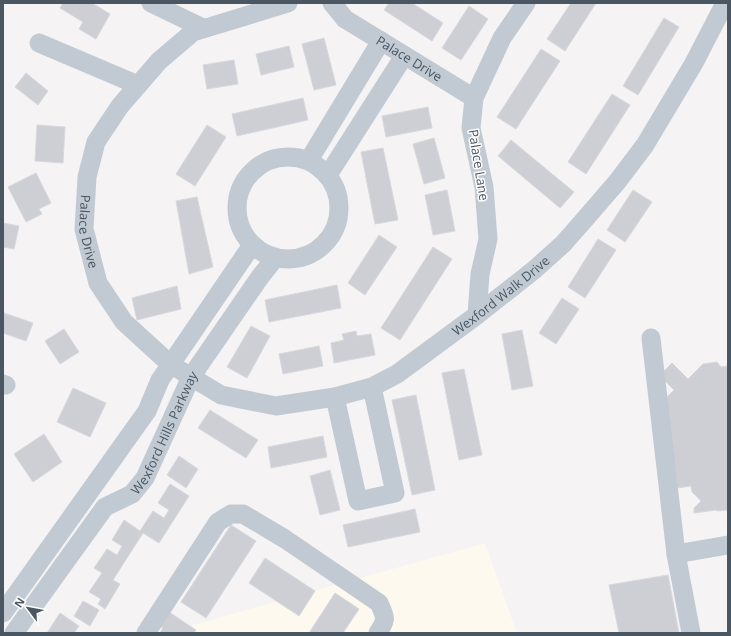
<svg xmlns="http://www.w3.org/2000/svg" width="731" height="636" font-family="'Open Sans',sans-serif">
	<rect width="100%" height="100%" fill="#f5f3f3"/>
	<path fill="#fdf9ef" d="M485,543L517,633H164Z"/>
	<g fill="#cdcfd5" stroke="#d7d9de">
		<path d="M63,3H92L110,14L96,39L79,29L83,22L60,8Z"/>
		<path d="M389,3H412L443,23L432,41L384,10Z"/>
		<path d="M571,3H596L565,51L547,39Z"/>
		<path d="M469,6L488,19L461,60L442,48Z"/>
		<path d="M664,18L679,27L638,95L623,86Z"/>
		<path d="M324,38L336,85L314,90L302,44Z"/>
		<path d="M289,46L294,67L261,75L256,54Z"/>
		<path d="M541,49L560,61L516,129L497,117Z"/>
		<path d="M234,60L238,84L207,89L203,65Z"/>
		<path d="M26,73L48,91L38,105L15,87Z"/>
		<path d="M612,94L630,105L586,174L568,162Z"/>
		<path d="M303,98L308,120L237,136L232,114Z"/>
		<path d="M428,107L432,128L386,137L382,116Z"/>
		<path d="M37,125L65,127L63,163L35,161Z"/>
		<path d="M207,125L226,137L195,186L176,174Z"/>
		<path d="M434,138L445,178L424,184L413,144Z"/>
		<path d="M511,140L574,192L560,208L498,156Z"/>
		<path d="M383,148L398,220L375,224L361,152Z"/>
		<path d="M36,173L51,203L39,209L42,214L26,222L8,187Z"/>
		<path d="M447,190L455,231L433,235L425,195Z"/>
		<path d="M633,190L652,202L625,242L607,230Z"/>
		<path d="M197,197L213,267L189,274L176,201Z"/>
		<path d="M3,223L19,226L14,249L3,247Z"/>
		<path d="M379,235L397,247L365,295L348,283Z"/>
		<path d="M598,239L616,250L585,298L568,287Z"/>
		<path d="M433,247L452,259L400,340L381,328Z"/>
		<path d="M337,285L341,308L269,322L265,300Z"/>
		<path d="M177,286L181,309L137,320L132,298Z"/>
		<path d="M562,298L579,309L556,344L539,333Z"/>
		<path d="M4,313L33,323L26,341L3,333V316Z"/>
		<path d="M251,326L270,336L247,378L227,367Z"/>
		<path d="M64,329L79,352L60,364L45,341Z"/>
		<path d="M522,330L533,386L512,390L502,334Z"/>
		<path d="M356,331L357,336L371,334L375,355L334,363L331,343L344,340L342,334Z"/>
		<path d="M319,346L323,366L283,374L279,354Z"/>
		<path d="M717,362L721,367L728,366V510L717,511L716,510L694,513V508L701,501L692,492L691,486L677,488L666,398L674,390L661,377V374L672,363L688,379L703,364Z"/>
		<path d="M464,369L482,455L459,460L442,373Z"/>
		<path d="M73,388L106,403L90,437L57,422Z"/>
		<path d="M416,395L435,490L412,495L392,400Z"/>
		<path d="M210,410L258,440L246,458L198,428Z"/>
		<path d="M44,434L62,462L33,482L14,454Z"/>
		<path d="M323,436L327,457L271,468L268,447Z"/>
		<path d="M179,456L198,469L186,488L167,475Z"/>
		<path d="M330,470L340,510L320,515L310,476Z"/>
		<path d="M170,484L189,496L159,543L143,533L113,580L120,584L105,609L98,604L101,599L89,592L102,573L94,568L107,549L117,555L122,546L112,540L124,520L140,531L153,511L164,518L169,510L158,503Z"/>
		<path d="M415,509L420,532L348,547L343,525Z"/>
		<path d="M231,525L256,541L206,618L181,602Z"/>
		<path d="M265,558L315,591L299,616L249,583Z"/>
		<path d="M668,575L679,633H619L609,585Z"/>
		<path d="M335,593L359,609L343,633H309Z"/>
		<path d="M83,601L99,610L90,626L74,616Z"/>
		<path d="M169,612L196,630L194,633H160L163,628L160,626Z"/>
		<path d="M60,613L79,626L74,633H47Z"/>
	</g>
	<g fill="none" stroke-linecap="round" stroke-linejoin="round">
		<g stroke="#c1cad2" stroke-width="19">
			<path d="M151,3L203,28"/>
			<path id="s1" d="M288,3L193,32L159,61L120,106L96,142L87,177L84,229L98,283L124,322L170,364L221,395L276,406L335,397L372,387L397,374L477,315L534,270L563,244L585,219L617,182L645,145L694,63L725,3"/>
			<path id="s2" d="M332,3L345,19L474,98"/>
			<path d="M39,43L138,85"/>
			<circle cx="288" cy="208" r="51"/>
			<path d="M309,160L381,41"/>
			<path d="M328,175L404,56"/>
			<path d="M477,315L480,274L488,239L484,187L471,128L474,98L502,38L526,3"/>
			<path d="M651,338L676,554L691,633"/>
			<path d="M3,384L6,385"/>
			<path d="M335,397L358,501L395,493L372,387"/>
			<path d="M676,554L728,545"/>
			<path d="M3,613L147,411L160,380L252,245"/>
			<path id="s3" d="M14,633L105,507L132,494L145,478L191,377L260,277L275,258"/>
			<path d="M146,633L218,522L231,514H243L285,539L379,603C386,618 387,619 378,633"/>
		</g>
	</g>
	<g text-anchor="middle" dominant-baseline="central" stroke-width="3" stroke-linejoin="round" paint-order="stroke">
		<g font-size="13" fill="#4a5661" stroke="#fff">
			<text stroke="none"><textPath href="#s2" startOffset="96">Palace Drive</textPath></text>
			<text transform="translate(479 165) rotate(81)">Palace Lane</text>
			<text stroke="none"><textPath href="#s1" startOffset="338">Palace Drive</textPath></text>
			<text stroke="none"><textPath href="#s1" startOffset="872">Wexford Walk Drive</textPath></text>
			<text stroke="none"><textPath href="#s3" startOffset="255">Wexford Hills Parkway</textPath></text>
		</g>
	</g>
	<rect width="731" height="636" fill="none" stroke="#4a5661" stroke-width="8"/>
	<g transform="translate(28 608) rotate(302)" stroke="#ffffff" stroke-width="3" paint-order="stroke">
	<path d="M0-3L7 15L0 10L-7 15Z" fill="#4a5661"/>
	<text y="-6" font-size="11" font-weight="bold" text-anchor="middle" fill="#4a5661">N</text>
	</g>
</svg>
